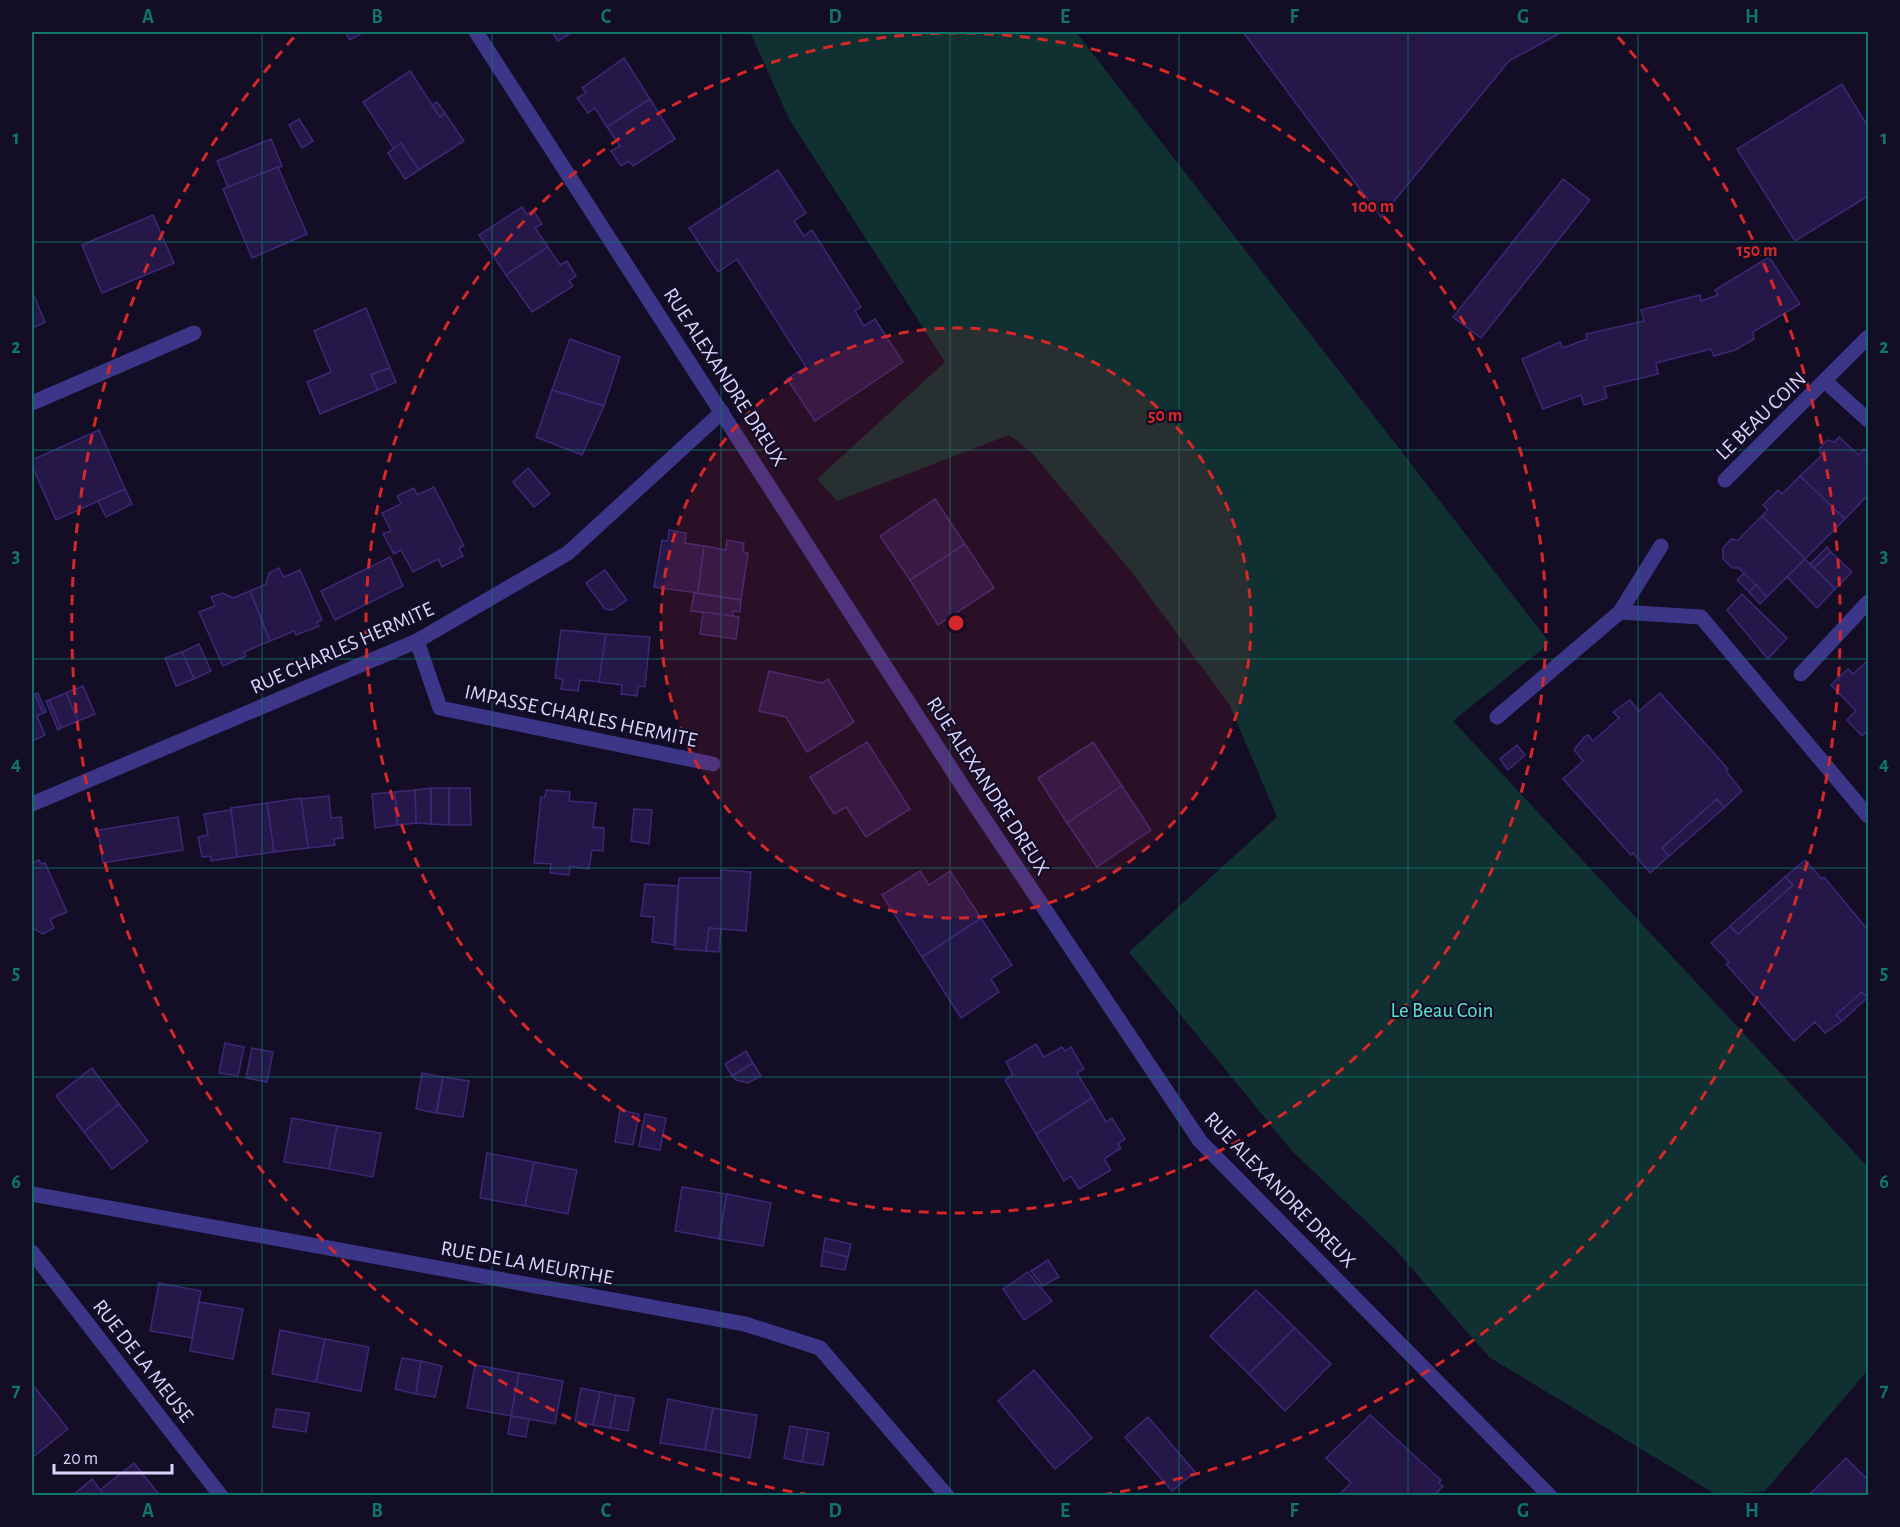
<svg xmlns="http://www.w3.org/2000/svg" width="1900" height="1527" font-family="'Alegreya Sans',sans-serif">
	<rect width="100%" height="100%" fill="#130d26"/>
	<path fill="#103031" d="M750,32H1076L1550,643L1453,721L1868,1167V1370L1765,1491L1717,1495L1489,1357L1394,1248L1292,1151L1129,952L1277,817L1229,704L1130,570L1031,452L1009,435L837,501L817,479L945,362L789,119Z"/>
	<g fill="#251849" stroke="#3c2976" stroke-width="1.5">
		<path d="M345,32H364L350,40Z"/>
		<path d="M552,32H573L558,41Z"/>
		<path d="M1243,32H1562L1509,61L1381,217Z"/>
		<path d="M624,58L650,99L607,127L595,108L588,113L577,98L586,93L582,88Z"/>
		<path d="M410,71L440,117L445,113L464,141L419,170L401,143L394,149L363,102Z"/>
		<path d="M1842,84L1868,127V196L1795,241L1737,149Z"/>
		<path d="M650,99L675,139L633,166L629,161L621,166L611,151L620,146L607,127Z"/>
		<path d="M437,102L445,113L440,117L432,105Z"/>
		<path d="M299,119L313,141L302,148L289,125Z"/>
		<path d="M271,139L282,166L228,187L217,161Z"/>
		<path d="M401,143L419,170L405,179L388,153Z"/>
		<path d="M278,167L307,234L252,258L223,189Z"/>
		<path d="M778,170L806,213L794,221L804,236L812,230L861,307L855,311L864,326L875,319L903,362L815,421L787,379L806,367L737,259L718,272L689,228Z"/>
		<path d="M1563,179L1590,200L1481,338L1453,317Z"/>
		<path d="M522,207L527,214L533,210L542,224L535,228L548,247L506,275L479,235Z"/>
		<path d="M153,215L174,263L102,293L82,245Z"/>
		<path d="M548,247L560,265L567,261L576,276L569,281L573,286L532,312L506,275Z"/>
		<path d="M1769,257L1800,304L1753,332L1754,339L1735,350L1714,356L1711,349L1656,363L1658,374L1604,387L1607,398L1584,405L1581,395L1543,409L1522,359L1560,342L1563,348L1587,339L1586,334L1644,321L1641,310L1700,295L1701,301L1718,295L1715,290Z"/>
		<path d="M32,291L45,322L32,328Z"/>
		<path d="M366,308L390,368L371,375L378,390L320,414L307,382L331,372L314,331Z"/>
		<path d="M570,339L620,357L604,406L552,390Z"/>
		<path d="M390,368L396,382L378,390L371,375Z"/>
		<path d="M552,390L604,406L582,455L536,437Z"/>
		<path d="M99,430L125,489L56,520L32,466V460Z"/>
		<path d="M1839,437L1859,455L1864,449L1868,454L1866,463L1868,466V495L1845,519L1800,476L1821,456L1819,449L1827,440L1835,442Z"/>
		<path d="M528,468L550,494L534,507L513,482Z"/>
		<path d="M1800,476L1845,519L1805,559L1762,516L1768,510L1763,505L1778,490L1782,494Z"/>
		<path d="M434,487L464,546L459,548L463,556L442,567L438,559L413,572L401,550L394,554L383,534L391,531L382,513L401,504L397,496L414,488L417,495Z"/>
		<path d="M125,489L132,504L106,517L98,501Z"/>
		<path d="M935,499L965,544L910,580L880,536Z"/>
		<path d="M1762,516L1805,559L1767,597L1739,568H1732L1723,559V548L1731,539L1738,540Z"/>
		<path d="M669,530L686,533L685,543L704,546L698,593L654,587L662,540L668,541Z"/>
		<path d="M727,540L744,543L743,552L748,553L741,600L698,593L704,546L726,550Z"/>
		<path d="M965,544L994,588L938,625L910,580Z"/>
		<path d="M1827,547L1831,552L1814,568L1810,564Z"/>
		<path d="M1831,552L1852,572L1835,589L1814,568Z"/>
		<path d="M390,557L403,586L335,620L321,591Z"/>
		<path d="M1805,559L1835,589L1817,608L1787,577Z"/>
		<path d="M279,568L284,577L300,570L322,620L317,622L319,626L296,635L294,631L270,641L250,591L266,584L269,573Z"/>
		<path d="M605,570L627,600L612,610L605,609L586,583Z"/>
		<path d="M1744,573L1756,585L1749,592L1737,580Z"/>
		<path d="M1756,585L1767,597L1760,604L1749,592Z"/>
		<path d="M250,591L270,641L244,652L246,656L223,666L199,612L215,606L211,597L223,593L233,598Z"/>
		<path d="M694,593L741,600L740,612L733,611V616L691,611Z"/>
		<path d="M1742,594L1787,638L1768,659L1727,610Z"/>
		<path d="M703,612L739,617L736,639L700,634Z"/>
		<path d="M561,630L606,634L599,682L580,680L578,691L561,689L563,679L555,678Z"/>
		<path d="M606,634L650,637L645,687L638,686L637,696L621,694L622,685L599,682Z"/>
		<path d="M199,644L211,671L194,679L182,652Z"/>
		<path d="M182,652L194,679L176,686L165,658Z"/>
		<path d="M1868,660V730L1862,736L1847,720L1856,711L1831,685L1848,669L1853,674Z"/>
		<path d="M769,671L822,683L828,679L854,722L807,752L786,717L759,711Z"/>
		<path d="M83,686L95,714L78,721L66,693Z"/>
		<path d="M38,693L46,712L43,713L35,694Z"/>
		<path d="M66,693L78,721L61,728L49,700Z"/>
		<path d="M1660,693L1728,769L1726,771L1742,791L1724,808L1717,799L1662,848L1669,856L1650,873L1633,853L1631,855L1563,779L1583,761L1574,750L1584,737L1588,735L1593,741L1619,718L1613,712L1630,700L1639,711Z"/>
		<path d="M35,694L43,713L37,716L45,735L32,741V695Z"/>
		<path d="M49,700L61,728L58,730L46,701Z"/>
		<path d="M867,742L910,809L866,837L846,807L834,814L810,777Z"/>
		<path d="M1093,742L1122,786L1067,823L1038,778Z"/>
		<path d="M1517,745L1525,755L1508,770L1500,759Z"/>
		<path d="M1122,786L1151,830L1097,867L1067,823Z"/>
		<path d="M431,788H449V825L431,824Z"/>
		<path d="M431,788V824L416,823L415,790Z"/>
		<path d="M449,788H470L471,825H449Z"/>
		<path d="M415,790L416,823L397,825L395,792Z"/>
		<path d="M546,790L570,792L569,801L596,803L593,827L604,828L603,851L592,850L589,869L570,866L569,875L550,873L551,864L534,863L541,797H545Z"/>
		<path d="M395,792L397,825L375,828L372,794Z"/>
		<path d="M329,796L331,818L341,817L343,838L334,839L335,845L308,848L301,799Z"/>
		<path d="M301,798L308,848L274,852L267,803Z"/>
		<path d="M1717,799L1724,808L1669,856L1662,848Z"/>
		<path d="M267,803L274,852L237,857L231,808Z"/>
		<path d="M634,809L652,810L649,844L631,841Z"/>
		<path d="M231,810L237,857L211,861V856L202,857L198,837L208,835L204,814Z"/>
		<path d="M178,817L183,850L103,863L98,830Z"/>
		<path d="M39,860L41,864L45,863L67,912L50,919L54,928L43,934L32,928V863Z"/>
		<path d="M1805,860L1822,879L1824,877L1868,930V996L1867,998L1862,992L1836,1015L1842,1021L1825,1033L1815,1022L1794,1041L1726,964L1729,962L1711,943L1730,926L1738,934L1793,885L1785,877Z"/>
		<path d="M721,870L751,872L746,931L709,928L706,951L675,949L679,878H721Z"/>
		<path d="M920,871L929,885L950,871L981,918L922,957L882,895Z"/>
		<path d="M1785,877L1793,885L1738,934L1730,926Z"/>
		<path d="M645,884L678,886L674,945L652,942L654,917L641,916Z"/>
		<path d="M981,918L1012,965L991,979L999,992L961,1018L922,957Z"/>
		<path d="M709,928L721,929L719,952L706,951Z"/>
		<path d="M1862,992L1867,998L1842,1021L1836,1015Z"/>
		<path d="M225,1043L244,1047L238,1076L219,1073Z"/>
		<path d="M1036,1044L1044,1057L1062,1047L1065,1051L1071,1047L1084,1069L1077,1073L1092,1098L1036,1134L1005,1080L1013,1075L1006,1062Z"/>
		<path d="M252,1048L273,1052L267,1082L246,1078Z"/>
		<path d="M746,1051L753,1063L732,1076L725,1064Z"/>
		<path d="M753,1063L761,1076L748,1083L736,1080L732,1076Z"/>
		<path d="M92,1068L119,1104L84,1132L56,1096Z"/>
		<path d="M422,1073L443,1077L436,1113L416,1109Z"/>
		<path d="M443,1077L469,1081L463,1117L437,1113Z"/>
		<path d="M1092,1098L1106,1122L1112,1118L1125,1139L1118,1144L1121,1148L1104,1159L1111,1170L1079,1189L1071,1176L1064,1181L1036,1134Z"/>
		<path d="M119,1104L148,1141L112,1169L84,1132Z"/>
		<path d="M620,1110L639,1114L633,1145L615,1142Z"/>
		<path d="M645,1114L666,1118L660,1150L639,1146Z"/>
		<path d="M292,1118L337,1126L329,1169L284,1162Z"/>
		<path d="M337,1126L381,1133L373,1177L329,1169Z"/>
		<path d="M487,1153L534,1162L525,1206L480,1198Z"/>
		<path d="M534,1162L577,1170L568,1214L525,1206Z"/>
		<path d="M682,1187L727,1194L719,1239L675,1231Z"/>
		<path d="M727,1194L771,1203L763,1246L719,1239Z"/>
		<path d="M825,1238L851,1244L848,1257L823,1251Z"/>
		<path d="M823,1251L848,1257L845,1270L821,1266Z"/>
		<path d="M1048,1260L1059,1277L1043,1286L1031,1271Z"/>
		<path d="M1028,1272L1052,1301L1024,1320L1003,1289Z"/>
		<path d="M159,1283L201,1291L192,1338L150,1331Z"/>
		<path d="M1256,1290L1295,1328L1249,1374L1210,1336Z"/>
		<path d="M199,1302L243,1309L233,1359L190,1351Z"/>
		<path d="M1295,1328L1331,1364L1285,1411L1249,1374Z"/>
		<path d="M280,1330L325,1339L316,1382L272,1374Z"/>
		<path d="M325,1339L369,1347L361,1391L316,1382Z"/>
		<path d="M402,1358L421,1361L416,1394L395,1389Z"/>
		<path d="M421,1361L442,1366L435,1397L416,1394Z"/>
		<path d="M475,1365L519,1373L511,1416L467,1408Z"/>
		<path d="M1034,1370L1092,1438L1055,1469L998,1401Z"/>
		<path d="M519,1373L563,1381L555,1424L511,1416Z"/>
		<path d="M32,1384L68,1429L32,1458Z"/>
		<path d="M581,1388L600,1392L593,1425L575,1421Z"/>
		<path d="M600,1392L616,1395L610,1428L593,1425Z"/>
		<path d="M616,1395L634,1398L628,1431L610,1428Z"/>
		<path d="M668,1399L713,1408L705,1450L660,1443Z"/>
		<path d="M713,1408L757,1415L750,1458L705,1450Z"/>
		<path d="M276,1409L309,1413L306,1432L273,1427Z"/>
		<path d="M1370,1415L1441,1480L1439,1483L1443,1486L1434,1496L1340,1494L1351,1483L1326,1458Z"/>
		<path d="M511,1416L529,1419L526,1437L508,1434Z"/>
		<path d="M1148,1417L1195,1472L1172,1491L1125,1437Z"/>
		<path d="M790,1426L808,1429L802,1462L784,1458Z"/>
		<path d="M808,1429L829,1433L823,1465L802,1462Z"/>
		<path d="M1846,1458L1868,1480V1496H1808Z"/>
		<path d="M134,1463L160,1496H105L100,1490Z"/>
		<path d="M92,1479L105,1496H72Z"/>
	</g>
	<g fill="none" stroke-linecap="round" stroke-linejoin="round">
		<g stroke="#3d3588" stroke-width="15">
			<path d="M476,32L963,787L1200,1141L1550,1496"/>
			<path d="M1826,382L1868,420"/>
			<path d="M32,403L194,333"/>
			<path d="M1725,480L1868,337"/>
			<path d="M1620,612L1661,546"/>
			<path d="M417,641L440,708L713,764"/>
			<path d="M1801,674L1868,602"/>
			<path d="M1497,717L1620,612L1701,617L1868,816"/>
			<path d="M32,804L417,641L568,553L722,412"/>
			<path d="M32,1194L745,1324L820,1348L947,1496"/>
			<path d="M32,1252L221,1496"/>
		</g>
	</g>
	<path fill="none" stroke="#0f766e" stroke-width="1.5" stroke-opacity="0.55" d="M262,32V1496M492,32V1496M721,32V1496M950,32V1496M1179,32V1496M1408,32V1496M1638,32V1496M32,242H1868M32,450H1868M32,659H1868M32,868H1868M32,1077H1868M32,1285H1868"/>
	<circle cx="956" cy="623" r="295" fill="#d62828" fill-opacity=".12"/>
	<g fill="none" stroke="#d62828" stroke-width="3" stroke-dasharray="10 8">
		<circle cx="956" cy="623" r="295"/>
		<circle cx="956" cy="623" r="590"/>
		<path d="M810 1495A884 884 0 0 1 294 37M1618 37A884 884 0 0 1 1102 1495"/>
	</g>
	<g text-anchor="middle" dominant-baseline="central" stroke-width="4.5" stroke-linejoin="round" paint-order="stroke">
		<g font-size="21" fill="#dad3ff" stroke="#130d26">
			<text transform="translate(725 377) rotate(57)">RUE ALEXANDRE DREUX</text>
			<text transform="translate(1761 416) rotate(-44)">LE BEAU COIN</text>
			<text transform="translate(342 648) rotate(-24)">RUE CHARLES HERMITE</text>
			<text transform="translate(581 716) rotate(12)">IMPASSE CHARLES HERMITE</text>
			<text transform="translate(988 786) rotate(57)">RUE ALEXANDRE DREUX</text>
			<text transform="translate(1280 1190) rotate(46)">RUE ALEXANDRE DREUX</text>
			<text transform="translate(527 1263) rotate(10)">RUE DE LA MEURTHE</text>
			<text transform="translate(143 1361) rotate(52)">RUE DE LA MEUSE</text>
		</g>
		<g font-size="21" fill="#57e7cb" stroke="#130d26">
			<text x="1442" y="1010">Le Beau Coin</text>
		</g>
	</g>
	<circle cx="956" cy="623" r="9" fill="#d62828" stroke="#130d26" stroke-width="3"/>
	<g font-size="18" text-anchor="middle" font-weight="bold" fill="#d62828" stroke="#130d26" stroke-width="4.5" stroke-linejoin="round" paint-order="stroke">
		<text x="1373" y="212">100 m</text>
		<text x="1757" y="256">150 m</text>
		<text x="1165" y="421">50 m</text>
	</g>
	<rect width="1900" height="1527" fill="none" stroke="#130d26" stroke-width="66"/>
	<path d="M54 1464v9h118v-9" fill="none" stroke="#dad3ff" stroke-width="3"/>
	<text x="63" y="1464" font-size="18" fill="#dad3ff" stroke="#130d26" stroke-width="4.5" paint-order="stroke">20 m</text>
	<rect x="33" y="33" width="1834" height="1461" fill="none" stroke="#0f766e" stroke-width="2"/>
	<g font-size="20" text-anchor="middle" font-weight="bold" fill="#0f766e">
		<text x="148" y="23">A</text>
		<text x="377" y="23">B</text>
		<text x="606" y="23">C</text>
		<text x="835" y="23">D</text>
		<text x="1065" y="23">E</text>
		<text x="1294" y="23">F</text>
		<text x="1523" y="23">G</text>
		<text x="1752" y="23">H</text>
		<text x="16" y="144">1</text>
		<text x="1884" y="144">1</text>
		<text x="16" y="353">2</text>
		<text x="1884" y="353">2</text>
		<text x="16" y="562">3</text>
		<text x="1884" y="562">3</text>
		<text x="16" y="770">4</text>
		<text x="1884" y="770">4</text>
		<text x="16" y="979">5</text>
		<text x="1884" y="979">5</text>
		<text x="16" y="1188">6</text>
		<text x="1884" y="1188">6</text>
		<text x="16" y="1396">7</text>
		<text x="1884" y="1396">7</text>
		<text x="148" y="1517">A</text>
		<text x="377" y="1517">B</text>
		<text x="606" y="1517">C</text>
		<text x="835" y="1517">D</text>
		<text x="1065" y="1517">E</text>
		<text x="1294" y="1517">F</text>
		<text x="1523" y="1517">G</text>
		<text x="1752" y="1517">H</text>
	</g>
</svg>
